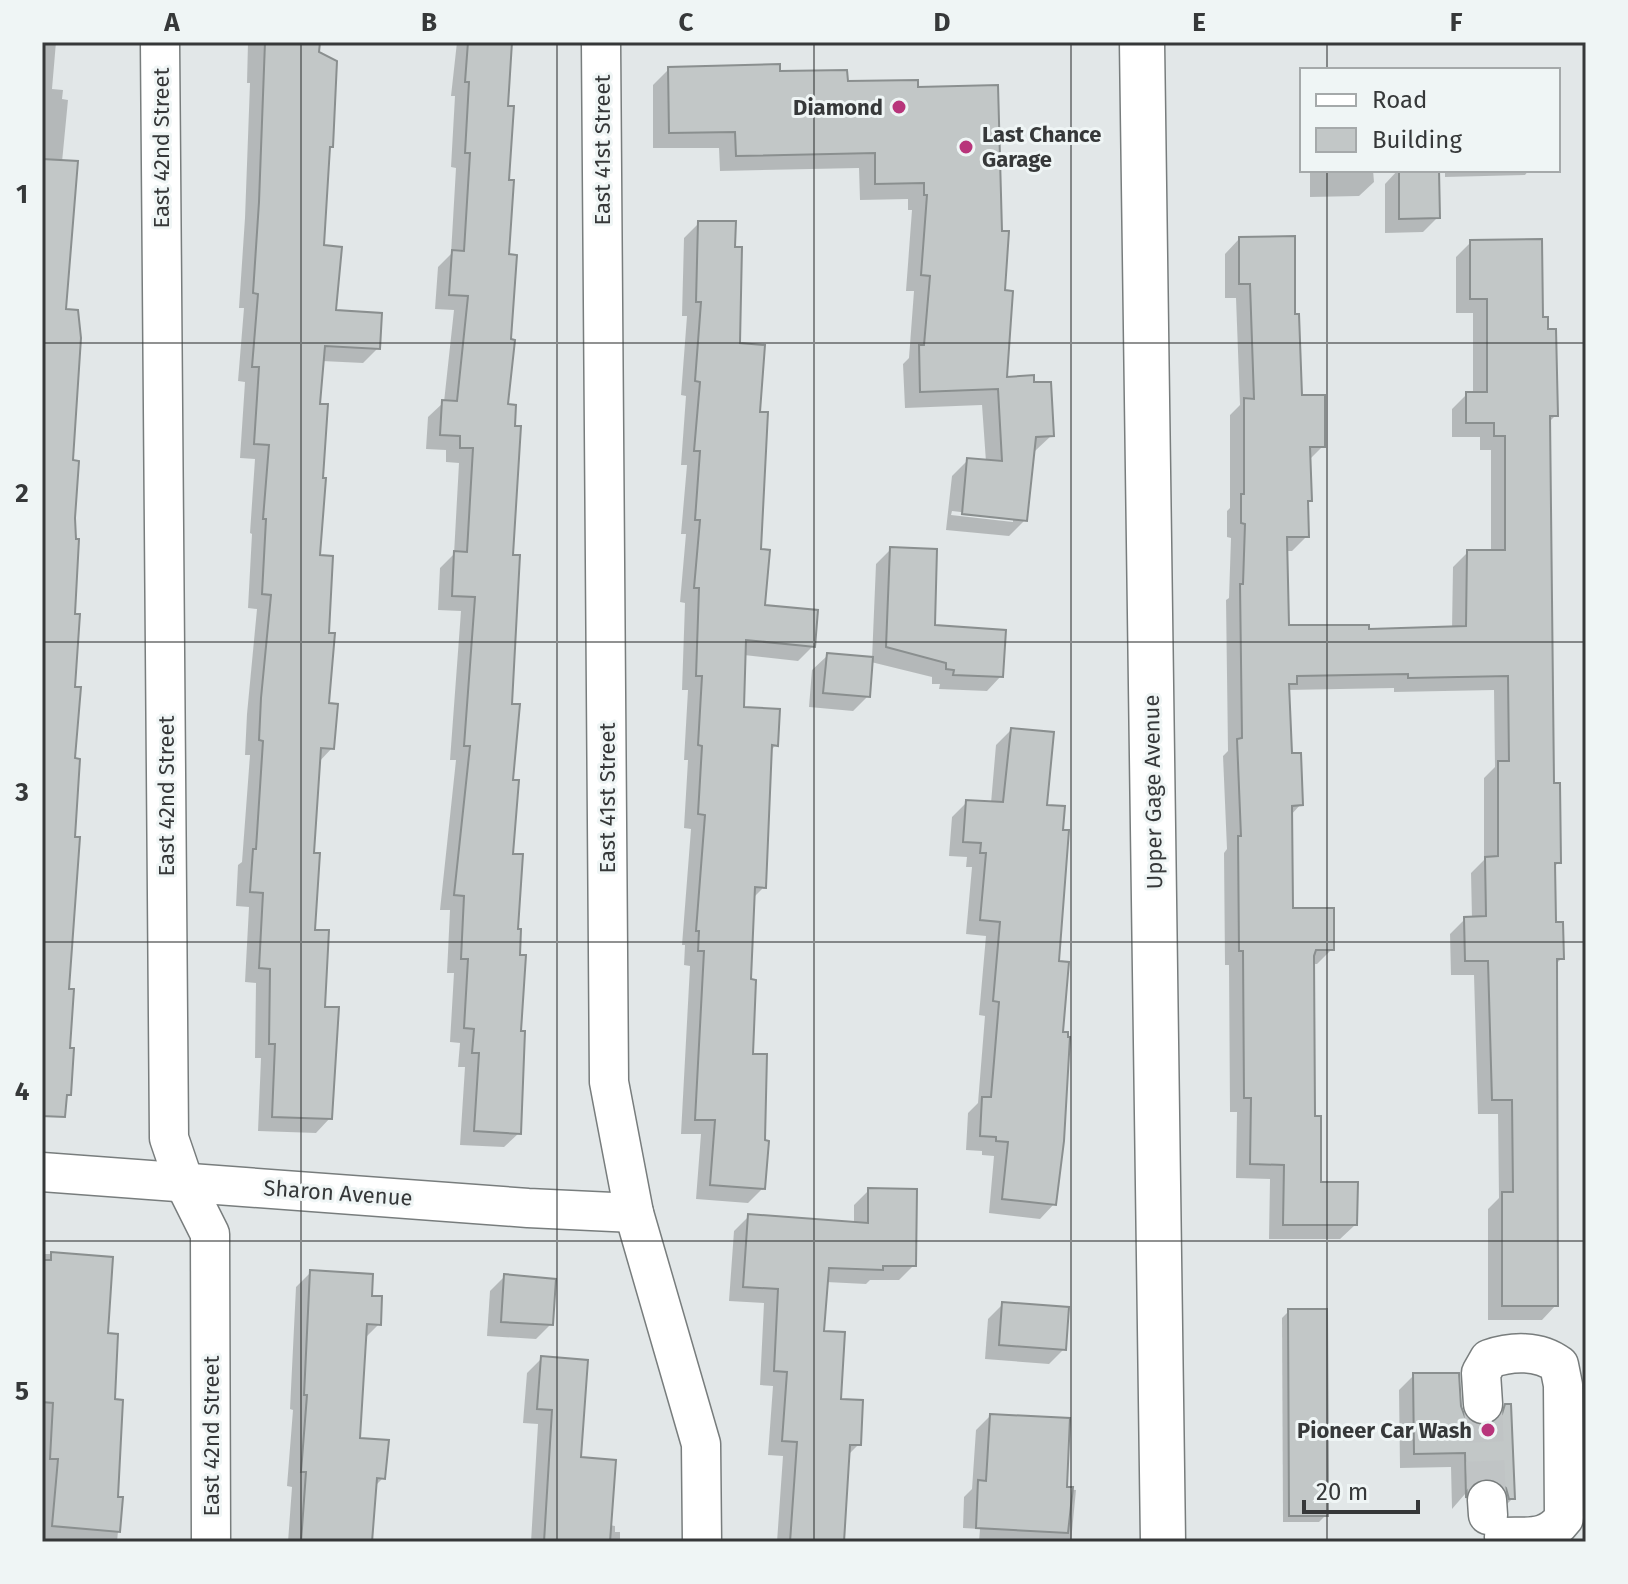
<svg xmlns="http://www.w3.org/2000/svg" width="1628" height="1584" font-family="'Fira Sans',sans-serif">
	<rect width="100%" height="100%" fill="#e2e7e8"/>
	<g fill="#0003" fill-rule="evenodd">
		<path d="M42,42H56L52,89L63,90L62,99L68,100L62,162L64,311L73,518V760L67,991L69,1094L54,1109H42Z"/>
		<path d="M248,42H318L331,146L328,149L322,247L334,312L378,348L363,363L322,361L318,406V557L327,705L332,748L318,763L312,855L313,931L323,1009L330,1118L316,1133L258,1131L261,1058H255L256,983L245,982L249,907L236,906L238,865L242,862L250,755H245L247,714L257,609L248,608L252,534L250,533L255,459L240,458L245,382L238,381L244,308H239L245,218L250,83H247Z"/>
		<path d="M457,42H510L506,107V406L511,557V856L519,1033V1133L504,1147L460,1145L465,1067H458L460,1043L450,1042L454,973H447L450,910H440L456,760H450L461,611L438,610L440,568L454,554L459,463L446,462V450L426,449L428,417L444,402L454,310L435,309L438,267L451,254L456,168L451,167L455,96H451Z"/>
		<path d="M669,69L778,73L846,83L916,89L1003,292L1004,379L1052,435L1035,451H1032L1025,520L1009,536L946,530L952,476L968,460L986,462L982,405L905,408L903,364L909,358L914,291H906L912,210H908V199L860,200L859,168L720,171L719,148H653V85ZM952,511L1013,518V522L951,515Z"/>
		<path d="M1310,170H1373L1374,182L1359,196L1310,197Z"/>
		<path d="M1398,170H1437L1438,217L1423,232L1385,233V184Z"/>
		<path d="M1445,170H1529L1525,175L1445,177Z"/>
		<path d="M699,223L733,249L738,345L758,413L759,551L763,607L813,646L798,661L744,655L742,709L776,745L770,751L764,887L753,898L749,981L751,1056L763,1188L748,1203L696,1199L701,1134H681L690,966L684,965L685,945H682L691,829L684,828L688,760H684L688,690H682L685,603L680,602L686,534H681L687,465H681L686,396L681,395L687,316H682L684,238Z"/>
		<path d="M1239,239L1293,316L1301,397L1323,446L1308,461L1310,500L1306,504L1307,536L1292,551H1286L1287,627L1367,631L1452,629L1453,567L1468,552H1491V450H1480V437H1452V409L1467,394H1473V313H1456V257L1471,242L1541,319L1556,415L1548,423L1553,785L1559,862L1553,868L1554,925L1562,958L1555,965L1556,1305L1542,1320H1488V1209L1499,1198L1498,1114H1478L1474,975H1451L1450,934L1465,919H1472L1471,873L1484,860V778L1495,767L1494,690L1394,692V688L1287,690L1290,755L1301,804L1290,816L1291,910L1332,949L1317,964H1312L1313,1118L1319,1184L1355,1225L1340,1239H1269L1270,1179L1236,1178L1237,1112H1230L1229,965H1225L1224,853L1227,849L1223,756L1228,751L1226,600L1229,598L1231,538L1227,537V511L1230,508V415L1240,405L1236,298H1225V254Z"/>
		<path d="M891,549L933,627L1001,676L987,691L939,689L940,684H932V677L871,662L868,696L853,711L809,707L812,670L827,656L872,659L876,564Z"/>
		<path d="M1011,730L1045,807L1057,963L1061,1034L1054,1204L1040,1219L989,1213L994,1156L982,1155V1151L966,1150L968,1113L978,1103L985,1016L979,1015L986,936L966,934L972,867H966L967,857L949,856L952,817L967,802L991,803L996,745Z"/>
		<path d="M869,1190L914,1265L899,1280H870L866,1284L826,1282L822,1333L839,1401L859,1444L848,1455L842,1542H777L783,1456L768,1455L773,1386L760,1385L764,1303L729,1301L734,1231L749,1216L854,1224V1205Z"/>
		<path d="M42,1254H51L105,1335L113,1401L116,1499H121L117,1542L42,1540L44,1474L42,1473Z"/>
		<path d="M311,1272L370,1297L379,1324L364,1339L358,1439L383,1478L374,1487L370,1542H288L292,1487L287,1486L293,1410L290,1409L296,1287Z"/>
		<path d="M505,1276L551,1324L536,1339L487,1336L490,1291Z"/>
		<path d="M1003,1304L1064,1349L1049,1364L985,1359L988,1319Z"/>
		<path d="M1289,1311L1326,1515L1319,1522H1283L1282,1318Z"/>
		<path d="M542,1358L579,1459L609,1525L615,1526V1532H620V1542H531L538,1424L523,1423L527,1373Z"/>
		<path d="M1414,1375L1459,1407L1464,1418L1473,1426H1489L1491,1421L1506,1406L1513,1498L1498,1513L1470,1492L1465,1494L1452,1509L1451,1467L1400,1468L1399,1390Z"/>
		<path d="M990,1416L1065,1489L1076,1490L1071,1542H979L980,1529L963,1528L964,1497L972,1489L976,1430Z"/>
	</g>
	<g fill="#c2c7c7" stroke="#8a8f8f" stroke-width="2">
		<path d="M265,42H320L319,52L337,61L333,147H330L324,245L342,247L336,310L382,313L380,349L325,346L320,404H328L323,478H326L320,555L333,556L329,633H335L329,703L338,704L334,749L321,748L314,853H320L315,930H329L325,1007H339L332,1119L272,1117L275,1044H269L270,969L259,968L263,893L250,892L253,849H256L263,741L259,740L261,698L271,595L262,594L266,519H263L269,445L254,444L259,367H252L258,294L253,293L259,202Z"/>
		<path d="M468,42H512L508,106H514L509,180H514L509,254L517,255L511,339L515,340L508,404L516,405L515,426H521L513,555H520L512,704H520L513,780H519L513,854H523L518,929H521L520,955H526L521,1031H525L521,1134L474,1131L479,1053H472L474,1029L464,1028L468,959H461L464,896L454,895L470,746H464L475,597L452,596L454,551L467,552L473,448H460V436L440,435L442,400L457,401L468,296L449,295L452,250L464,251L470,153H465L469,82H465Z"/>
		<path d="M780,64V71L847,70L848,81L918,80V87L998,85L1002,231H1009L1005,290L1013,291L1007,377L1034,375V382H1051L1054,436L1036,437L1027,521L962,514L967,458L1002,461L998,389L920,392L919,345H924L930,276L921,275L927,195H924V183L875,184V153L736,156L735,132L669,133L668,67Z"/>
		<path d="M42,159L78,161L66,309L78,310L81,338L73,460L79,461L75,518L76,539H79L75,614H80L75,687H81L75,758L80,759L75,837H80L69,989H74L70,1048H74L71,1095H67L65,1117L42,1116Z"/>
		<path d="M1399,170H1439L1440,218L1399,219Z"/>
		<path d="M698,221H736L735,247H742L740,343L765,345L760,412H768L761,549L770,550L765,605L818,610L815,647L746,640L744,707L780,709L778,746L772,745L766,888L755,887L751,979L756,980L753,1054H767L765,1140L769,1141L765,1189L710,1185L715,1120H695L704,951H698L699,931H696L705,815L698,814L702,746L698,745L702,676H696L699,588H694L700,520H695L700,451H694L700,382L695,381L701,302H696Z"/>
		<path d="M1295,236V314H1299L1302,395H1325V447H1310L1312,501H1308L1309,537H1287L1289,625H1369V629L1466,626L1467,550H1505V436H1494V423H1466V392H1487V299H1470V240L1542,239L1543,317H1548V329H1556L1558,416H1550L1554,783H1560L1561,863H1555L1556,922H1563L1564,959H1557L1558,1306H1502V1192H1513L1512,1100H1492L1488,961H1465L1464,917L1486,916L1485,857L1498,856V761H1509L1508,676L1408,678V674L1297,676V684H1289L1292,753H1301L1303,805L1292,806L1293,908H1334V950H1316L1314,956L1315,1116H1321V1182H1358L1357,1225H1283L1284,1165L1250,1164L1251,1098H1244L1243,951H1239L1238,836H1241L1237,739L1242,738L1240,584H1243L1245,524L1241,523V494H1244V398L1254,399L1250,284H1239V237Z"/>
		<path d="M890,547L937,549L935,625L1006,630L1003,677L953,675L954,670L946,669V663L886,647Z"/>
		<path d="M827,653L873,657L870,697L823,693Z"/>
		<path d="M1011,728L1054,732L1047,805L1065,806L1063,830H1069L1059,961L1069,962L1063,1032H1068V1037H1070L1064,1141L1056,1205L1002,1199L1008,1142L996,1141V1137L980,1136L982,1097H991L999,1002L993,1001L1000,922L980,920L986,853H980L981,843L963,842L966,800L1003,802Z"/>
		<path d="M868,1188L917,1189L916,1266H883V1270L829,1268L824,1331L845,1332L841,1399L863,1400L861,1445H850L844,1542H790L797,1442L782,1441L787,1372L774,1371L778,1289L743,1287L748,1214L868,1223Z"/>
		<path d="M51,1252L113,1257L108,1333L118,1334L115,1399L123,1400L118,1497H123L120,1532L52,1526L58,1459H50L53,1403L42,1402V1260H51Z"/>
		<path d="M310,1270L373,1274L372,1296H382L381,1325L367,1324L360,1438L389,1440L385,1479L377,1478L372,1542H301L306,1472H301L307,1395H304Z"/>
		<path d="M504,1274L556,1279L553,1325L501,1322Z"/>
		<path d="M1002,1302L1069,1307L1066,1350L999,1345Z"/>
		<path d="M1288,1309H1327L1328,1516H1289Z"/>
		<path d="M541,1356L588,1360L581,1457L616,1460L610,1542H544L552,1410L537,1409Z"/>
		<path d="M1413,1373H1459L1461,1406L1465,1417L1474,1424L1484,1426L1494,1423L1502,1414L1505,1404H1511L1515,1499H1509L1506,1488L1497,1481L1486,1478L1474,1482L1468,1490L1466,1498L1465,1453L1414,1454Z"/>
		<path d="M990,1414L1070,1418L1067,1487H1073L1068,1533L976,1528L978,1480L986,1481Z"/>
	</g>
	<g fill="none" stroke-linecap="round" stroke-linejoin="round">
		<path stroke="#c0c4c5" stroke-width="38" stroke-dasharray="38 19" stroke-linecap="butt" d="M1483,1404L1487,1500"/>
		<defs>
			<g id="minor">
				<path d="M160,42L169,1138L184,1182L210,1234L211,1542"/>
				<path d="M601,42L609,1082L634,1213L701,1444L702,1542"/>
				<path d="M42,1172L528,1208L634,1213"/>
				<path d="M1483,1404L1481,1373L1489,1359C1512,1351 1539,1350 1559,1365L1563,1385L1564,1518C1547,1541 1529,1536 1504,1537"/>
				<path d="M1487,1500L1488,1515"/>
			</g>
			<path id="major" d="M1142,42L1163,1542"/>
		</defs>
		<use href="#minor" stroke="#787d7d" stroke-width="41"/>
		<use href="#major" stroke="#787d7d" stroke-width="47"/>
		<use href="#minor" stroke="#fff" stroke-width="38"/>
		<use href="#major" stroke="#fff" stroke-width="44"/>
	</g>
	<path fill="none" stroke="#363839" stroke-width="2" stroke-opacity="0.55" d="M301,42V1542M557,42V1542M814,42V1542M1071,42V1542M1327,42V70M1327,170V1542M42,343H1586M42,642H1586M42,942H1586M42,1241H1586"/>
	<g fill="#b8357b" stroke="#eff5f5" stroke-width="3">
		<circle cx="899" cy="107" r="8"/>
		<circle cx="966" cy="147" r="8"/>
		<circle cx="1488" cy="1430" r="8"/>
	</g>
	<g text-anchor="middle" dominant-baseline="central" stroke-width="6" stroke-linejoin="round" paint-order="stroke">
		<g font-size="22" font-weight="bold" fill="#363839" stroke="#eff5f5" text-anchor="end">
			<text x="883" y="107">Diamond</text>
			<text x="982" y="134" text-anchor="start">Last Chance<tspan x="982" dy="25">Garage</tspan></text>
			<text x="1472" y="1430">Pioneer Car Wash</text>
		</g>
		<g font-size="22" fill="#363839" stroke="#eff5f5">
			<text transform="translate(161 148) rotate(-90)">East 42nd Street</text>
			<text transform="translate(602 150) rotate(-90)">East 41st Street</text>
			<text transform="translate(1153 792) rotate(-91)">Upper Gage Avenue</text>
			<text transform="translate(166 796) rotate(-90)">East 42nd Street</text>
			<text transform="translate(607 798) rotate(-90)">East 41st Street</text>
			<text transform="translate(338 1193) rotate(4)">Sharon Avenue</text>
			<text transform="translate(211 1436) rotate(-90)">East 42nd Street</text>
		</g>
	</g>
	<rect width="1628" height="1584" fill="none" stroke="#eff5f5" stroke-width="88"/>
	<rect x="1300" y="68" width="260" height="104" fill="#eff5f5" stroke="#a5a9aa" stroke-width="2"/>
	<rect x="1316" y="94" width="40" height="12" fill="#ffffff" stroke="#a5a9aa" stroke-width="2"/>
	<text x="1372" y="108" font-size="24" fill="#363839">Road</text>
	<rect x="1316" y="128" width="40" height="24" fill="#c2c7c7" stroke="#a5a9aa" stroke-width="2"/>
	<text x="1372" y="148" font-size="24" fill="#363839">Building</text>
	<path d="M1304 1500v12h114v-12" fill="none" stroke="#363839" stroke-width="4"/>
	<text x="1316" y="1500" font-size="24" fill="#363839" stroke="#eff5f5" stroke-width="6" paint-order="stroke">20 m</text>
	<rect x="44" y="44" width="1540" height="1496" fill="none" stroke="#363839" stroke-width="3"/>
	<g font-size="26" text-anchor="middle" font-weight="bold" fill="#363839">
		<text x="172" y="31">A</text>
		<text x="429" y="31">B</text>
		<text x="686" y="31">C</text>
		<text x="942" y="31">D</text>
		<text x="1199" y="31">E</text>
		<text x="1456" y="31">F</text>
		<text x="22" y="203">1</text>
		<text x="22" y="502">2</text>
		<text x="22" y="801">3</text>
		<text x="22" y="1100">4</text>
		<text x="22" y="1400">5</text>
	</g>
</svg>
